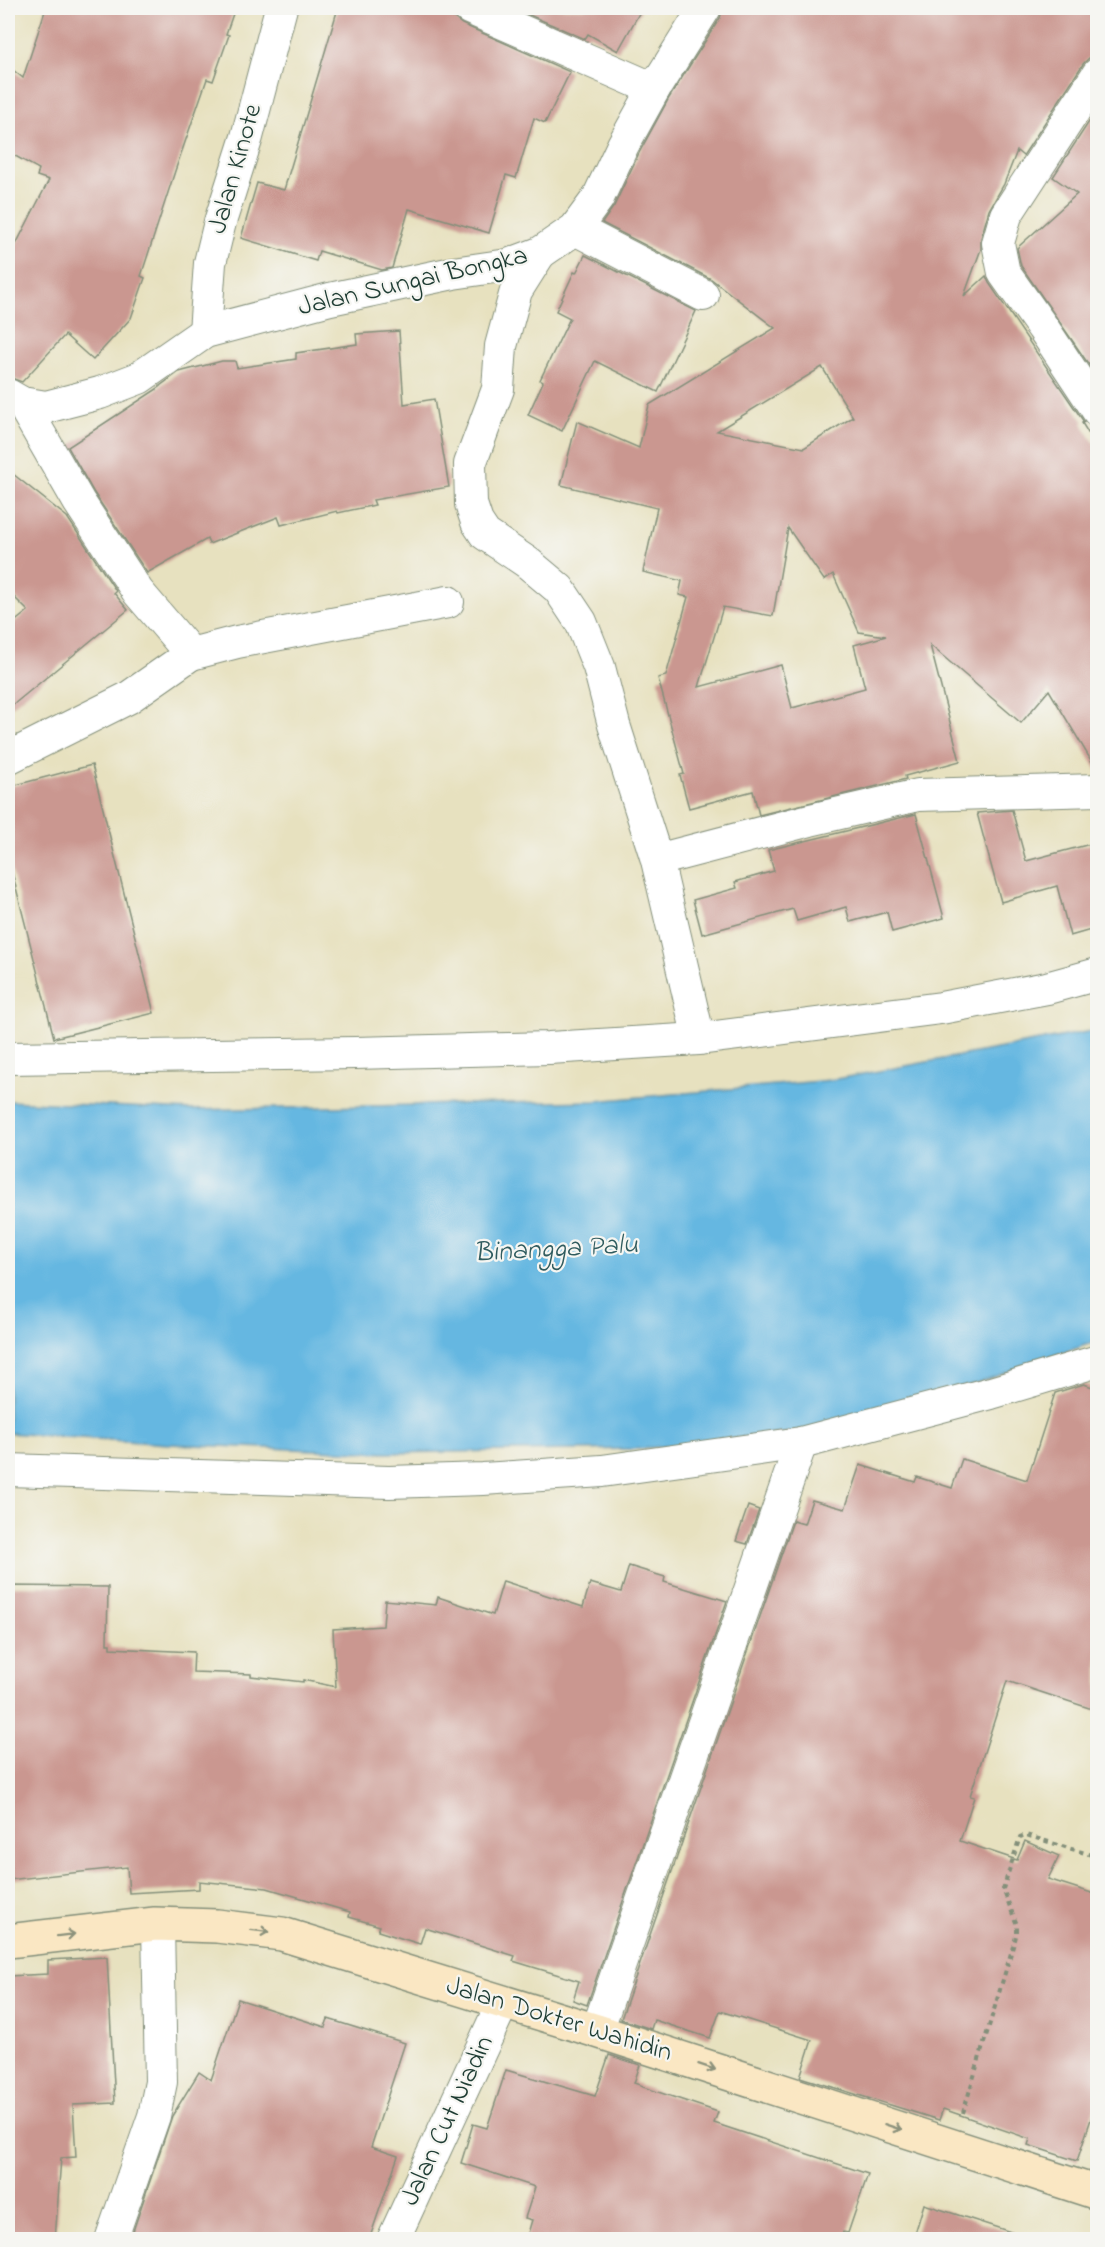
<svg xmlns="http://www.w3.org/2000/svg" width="1105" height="2247" font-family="'Indie Flower',sans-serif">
	<rect width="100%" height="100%" fill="#f6f6f2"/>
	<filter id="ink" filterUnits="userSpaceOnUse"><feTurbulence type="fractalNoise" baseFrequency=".0167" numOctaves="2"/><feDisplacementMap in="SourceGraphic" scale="12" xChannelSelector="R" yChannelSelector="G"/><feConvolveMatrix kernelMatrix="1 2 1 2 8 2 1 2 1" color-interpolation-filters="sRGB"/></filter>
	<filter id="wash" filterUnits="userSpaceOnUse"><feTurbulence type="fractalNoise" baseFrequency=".008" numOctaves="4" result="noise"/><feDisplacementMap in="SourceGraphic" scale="24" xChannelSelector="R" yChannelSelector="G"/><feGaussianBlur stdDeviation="1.35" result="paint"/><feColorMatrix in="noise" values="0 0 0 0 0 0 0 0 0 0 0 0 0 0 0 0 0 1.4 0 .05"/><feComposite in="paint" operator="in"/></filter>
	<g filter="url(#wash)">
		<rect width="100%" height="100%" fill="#e7e1bf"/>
		<path fill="#65b7e1" stroke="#427a8a" stroke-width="1.5" d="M1097,1030V1341L974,1384L807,1431L639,1449L386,1453L168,1444L8,1433V1101L191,1110L595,1101L831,1080Z"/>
		<g id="blocks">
			<g fill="#ca9790" fill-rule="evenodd">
				<path d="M46,8H235L226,34L229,35L213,81L207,79L175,171L141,276L145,278L131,318L93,360L65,335L22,382L8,377V260L49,180L37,176L39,169L8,152V66L23,78Z"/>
				<path d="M338,8H451L454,18L462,24L570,72L545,123L534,118L516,178L506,175L489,233L409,209L392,268L382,270L319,251L316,261L241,238L257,183L284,190Z"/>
				<path d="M513,8H642L618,51L588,34L585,39Z"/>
				<path d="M723,8H1087L1098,14V56L1089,58L1083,64L1023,156L1017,151L1004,184L989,210L981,238V249L964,296L986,276L989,283L1084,422L1082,423L1098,449V772L1049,690L1021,723L930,645L960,761L905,776L906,779L759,815L753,791L689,808L680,775L684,774L658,678L666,676L688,597L679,595L682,581L643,572L657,508L561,485L577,421L639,448L649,405L775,328L711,279L602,223L614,206L639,153L669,98L720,18ZM822,367L853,417L804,448L717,431ZM788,528L824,580L833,574L859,632L886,636L854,645L865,688L792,708L781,665L699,687L723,607L773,616Z"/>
				<path d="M1098,108V378L1021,266L1017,248L1077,194L1053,177Z"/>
				<path d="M585,255L696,311L658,392L595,361L562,431L528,415L543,382L540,380L570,318L556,311L574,272L576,273Z"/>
				<path d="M399,331L404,404L434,399L449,487L373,500L375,505L338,513L337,511L281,525L278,517L209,544L207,539L147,573L94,493L68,447L160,387V386L179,372L222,361H235L237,368L296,359V353L357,344L356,334Z"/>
				<path d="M8,470L67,517L116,591L114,593L128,610L8,709V627L28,611L8,591Z"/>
				<path d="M92,765L154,1013L54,1038L8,856V787Z"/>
				<path d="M1012,810L1026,861L1098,842V928L1070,936L1057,886L1001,902L977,813Z"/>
				<path d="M916,814L944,918L892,932L887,912L850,922L846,907L797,921L793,909L702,934L693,900L737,888L735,882L774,871L768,850Z"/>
				<path d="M1084,1384L1098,1389V1711L1007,1681L970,1796L974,1797L960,1841L1017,1860L1025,1841L1059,1856L1048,1879L1098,1895V2098L1077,2161L1028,2145L1030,2139L943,2109L939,2120L800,2077L812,2040L720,2011L710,2038L654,2020L651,2029L621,2019L793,1521L804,1524L812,1500L845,1509L860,1465L915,1482L917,1477L952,1488L962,1459L1027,1480L1055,1393Z"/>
				<path d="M748,1506L759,1510L747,1544L736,1541Z"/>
				<path d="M629,1566L665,1577L664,1582L727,1601L587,2005L573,2000L579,1981L513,1961L515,1956L425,1928L420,1944L378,1931L380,1926L349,1917L350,1912L267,1888L199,1881V1889L129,1893L127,1867L8,1880V1586L108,1587L107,1644H110V1648L194,1652L193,1672L251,1674V1676L303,1682V1680L336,1687L333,1629L383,1626L385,1600L436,1605L438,1597L493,1615L503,1581L583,1607L590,1583L621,1592Z"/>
				<path d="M107,1957L115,2103L73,2105L76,2157L61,2158L55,2240H8V1976L48,1974V1960Z"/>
				<path d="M238,1999L325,2027L328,2019L405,2043L371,2147L398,2156L369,2240H130L172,2116L199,2072L211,2080Z"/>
				<path d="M609,2055L640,2065L634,2083L640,2085V2086L718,2112L714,2123L868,2174L848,2233L843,2232L840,2240H526L532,2220L525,2218L535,2187L461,2163L473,2124L487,2128L506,2070L595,2096Z"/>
				<path d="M924,2204L1014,2233L1013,2240H913Z"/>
			</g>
		</g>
	</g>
	<g filter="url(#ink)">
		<use href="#blocks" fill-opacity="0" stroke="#838f7a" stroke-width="1.5"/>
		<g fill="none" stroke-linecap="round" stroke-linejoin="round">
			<defs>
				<g id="street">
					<path d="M469,8L654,89"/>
					<path d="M1098,74L1006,215L998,243L1004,273L1043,328L1098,411"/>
					<path d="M575,229L703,295"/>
					<path d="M540,253L516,291L501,346L498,389L470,464L471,504L477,522L485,534L528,563L559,589L581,622L599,667L614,725L657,860L699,1039"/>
					<path d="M205,332L210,263L220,222L247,137L281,8"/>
					<path d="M8,395L22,403L46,407L100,393L139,378L205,332L330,299L453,273L508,265L540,253L575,229L598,198L623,145L654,89L705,8"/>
					<path d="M191,654L237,642L448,602"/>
					<path d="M8,758L128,698L191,654L138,592L79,502L22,403"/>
					<path d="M657,860L810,820L918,795L1098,790"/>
					<path d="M8,1058L355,1053L549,1048L699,1039L941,1008L1047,988L1098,974"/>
					<path d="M8,1470L389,1482L483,1479L602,1471L801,1443L991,1393L1098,1361"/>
					<path d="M597,2031L801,1443"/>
					<path d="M111,2240L154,2116L161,2082L158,1925"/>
					<path d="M393,2240L503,2002"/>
				</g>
				<path id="secondary" d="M8,1941L155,1924L217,1926L282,1934L597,2031L1098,2193"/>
			</defs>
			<use href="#street" stroke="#838f7a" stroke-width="34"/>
			<use href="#secondary" stroke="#838f7a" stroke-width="36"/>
			<path stroke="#838f7a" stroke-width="4" stroke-dasharray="4.5 4.5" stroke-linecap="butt" d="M963,2113L1017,1933V1925L1003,1889L1020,1837L1026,1835L1098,1857"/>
			<use href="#street" stroke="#fff" stroke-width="32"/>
			<use href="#secondary" stroke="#fae7c3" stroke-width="33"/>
		</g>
		<defs><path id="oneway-shaft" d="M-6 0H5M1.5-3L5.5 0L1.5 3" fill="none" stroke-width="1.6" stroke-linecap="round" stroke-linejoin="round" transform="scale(1.5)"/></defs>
		<g stroke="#8c927c">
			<use href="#oneway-shaft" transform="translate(260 1931) rotate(7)"/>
			<use href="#oneway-shaft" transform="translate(66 1935) rotate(-7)"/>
			<use href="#oneway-shaft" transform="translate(707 2067) rotate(18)"/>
			<use href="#oneway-shaft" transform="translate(893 2127) rotate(18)"/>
		</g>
	</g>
	<g text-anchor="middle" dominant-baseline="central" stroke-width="4.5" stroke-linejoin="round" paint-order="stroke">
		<g font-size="27" fill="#1f3d34" stroke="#f6f6f2">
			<text transform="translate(236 169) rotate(-74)">Jalan Kinote</text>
			<text transform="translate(413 282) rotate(-13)">Jalan Sungai Bongka</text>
			<text transform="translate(559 2020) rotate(17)">Jalan Dokter Wahidin</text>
			<text transform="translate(448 2121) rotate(-65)">Jalan Cut Niadin</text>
		</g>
		<g font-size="28" font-style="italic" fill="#305c5f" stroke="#f6f6f2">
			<text transform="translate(556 1250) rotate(-3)">Binangga Palu</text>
		</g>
	</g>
	<rect width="1105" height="2247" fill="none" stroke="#f6f6f2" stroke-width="30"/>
</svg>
